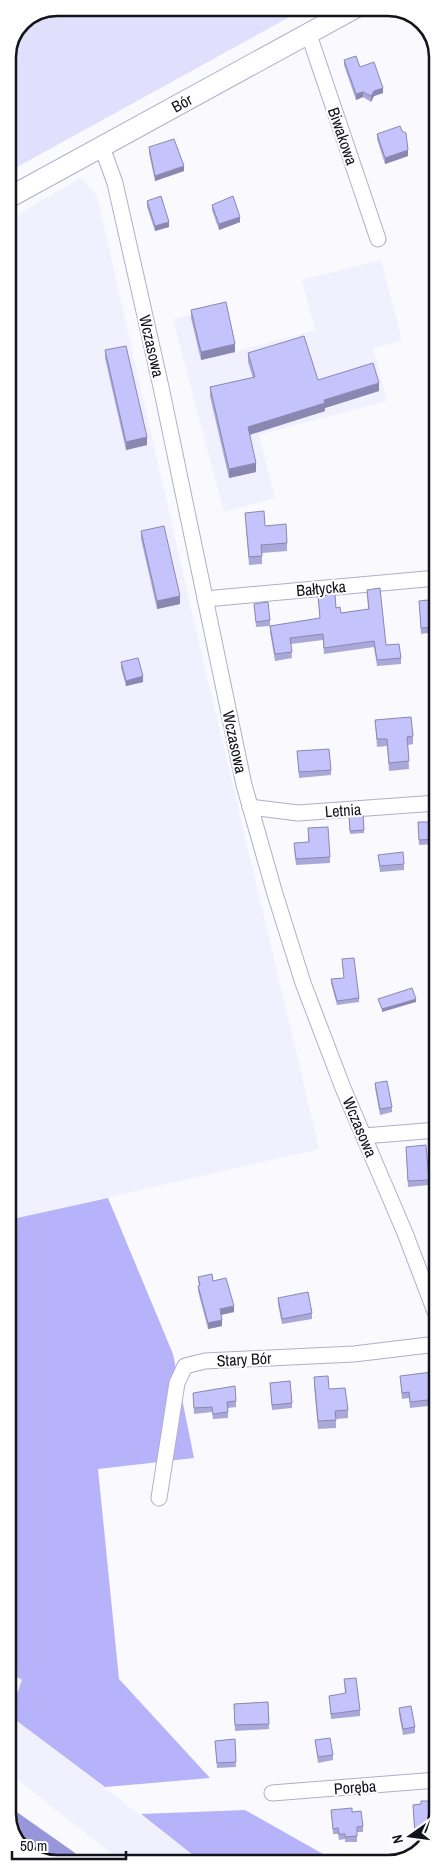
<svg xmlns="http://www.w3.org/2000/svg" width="445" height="1871" font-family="'Archivo Narrow',sans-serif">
	<rect width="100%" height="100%" fill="#f9f9fe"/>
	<g fill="#f0f0ff">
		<path d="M81,178L97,196L193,617L319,1149L8,1220V239L20,213Z"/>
		<path d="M381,260L402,341L373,348L387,401L259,435L275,498L224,512L173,319L222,306L234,352L315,330L302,280Z"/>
		<path d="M8,1671L22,1679L9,1715L203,1863H124L8,1772Z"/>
	</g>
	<path fill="#e0e0fc" d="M58,8H306L8,172V57L22,22Z"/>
	<g fill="#b6b3fa">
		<path d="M108,1198L173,1354L194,1458L98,1469L119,1679L210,1778L105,1787L9,1715L22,1680L8,1671V1220Z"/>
		<path d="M245,1810L339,1863H203L141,1814Z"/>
	</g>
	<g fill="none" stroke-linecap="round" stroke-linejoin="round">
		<path stroke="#9995da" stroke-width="28" d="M8,1823L65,1863"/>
		<defs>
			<g id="minor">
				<path d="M308,32L378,239"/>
				<path d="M102,147L115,183L161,387L244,785L275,894L303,983L343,1088L405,1233L437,1317"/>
				<path d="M205,599L437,578"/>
				<path d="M250,807L298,813L437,803"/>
				<path d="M364,1136L437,1130"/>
				<path d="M159,1498L177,1383L185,1366L205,1361L354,1354L437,1344"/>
				<path d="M272,1793L437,1780"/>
			</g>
			<g id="tertiary">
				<path id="s1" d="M8,198L355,8"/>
			</g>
		</defs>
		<use href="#minor" stroke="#afafca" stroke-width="17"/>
		<use href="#tertiary" stroke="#afafca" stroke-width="22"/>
		<use href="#minor" stroke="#fff" stroke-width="15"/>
		<use href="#tertiary" stroke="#fff" stroke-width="20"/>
	</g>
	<g fill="#a9a8d9">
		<path d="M344,60L360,67L383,93L374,96L371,102L363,97L356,100L344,65Z"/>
		<path d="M377,134L408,156L385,164L377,139Z"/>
		<path d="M149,147L184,171L155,181L149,153Z"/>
		<path d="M147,201L169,227L155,231L147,207Z"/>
		<path d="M212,205L240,222L219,230L212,210Z"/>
		<path d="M191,310L235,352L201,360L191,318Z"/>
		<path d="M105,350L147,445L126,450L105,358Z"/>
		<path d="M248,353L318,380L379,391L325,408V411L250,435L256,472L229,478L210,396V387L253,378L248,362Z"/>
		<path d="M245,513L265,526L287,543V551L262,553V564L249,565Z"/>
		<path d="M141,531L180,604L157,609L141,539Z"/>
		<path d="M367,590L386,645L401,658V664L377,666L374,647L324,654L323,640L291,644L292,658L275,661L270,632V626L256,627L254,604L270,620V626L320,618L318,596L336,608L341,613L368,609Z"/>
		<path d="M437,599V632L421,634L419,601Z"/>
		<path d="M121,662L143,682L126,686L121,668Z"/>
		<path d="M375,720L413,736V744L408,745L409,769L389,771L387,746L377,747Z"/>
		<path d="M297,751L331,770V775L299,778Z"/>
		<path d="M437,813V844L419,845L418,822H428Z"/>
		<path d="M363,815L364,833L350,834L349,816Z"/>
		<path d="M308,828L330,857V863L296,865L294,848L308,842Z"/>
		<path d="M378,855L404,864V870L380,872Z"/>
		<path d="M342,963L359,998V1002L337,1005L331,983V979L344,978Z"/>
		<path d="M375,1083L392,1107V1112L380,1115L375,1088Z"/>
		<path d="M406,1147L429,1180V1185L408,1187Z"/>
		<path d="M198,1277L213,1281L234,1312L221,1315L222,1326L208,1329L198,1291V1286H199Z"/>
		<path d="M278,1298L312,1313V1319L282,1324L278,1304Z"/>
		<path d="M400,1376L433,1382H437V1405L410,1408L409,1398L402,1399Z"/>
		<path d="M314,1377L329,1389L348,1410V1418L336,1419V1428L318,1429L314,1385Z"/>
		<path d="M270,1383L292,1403V1408L272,1410Z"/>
		<path d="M193,1393L236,1401V1407L228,1408V1418L213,1419L212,1412L194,1414Z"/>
		<path d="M344,1679L360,1710V1716L331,1719L329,1696L345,1694Z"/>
		<path d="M268,1702L269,1729L235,1731L234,1704Z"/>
		<path d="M399,1708L415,1727V1733L403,1735L399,1714Z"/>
		<path d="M235,1739L236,1767L217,1768L215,1741Z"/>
		<path d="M315,1740L333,1755V1760L318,1763Z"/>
		<path d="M434,1804L438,1814L427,1843H423V1839L415,1840L413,1805Z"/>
		<path d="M331,1810L352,1812L363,1826V1832H357V1842H345V1839L339,1840L338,1834H333Z"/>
	</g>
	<g fill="#8a88b0">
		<path d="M383,88V93L374,96L371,102V96L374,91Z"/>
		<path d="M363,92V97L356,100V94Z"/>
		<path d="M408,150V156L385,164V158Z"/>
		<path d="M184,166V171L155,181V176Z"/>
		<path d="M240,217V222L219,230V224Z"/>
		<path d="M169,222V227L155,231V226Z"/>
		<path d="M235,344V352L201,360V352Z"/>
		<path d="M379,383V391L325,408V411L248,435V427L324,400Z"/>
		<path d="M147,437V445L126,450V442Z"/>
		<path d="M256,463V472L229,478V469Z"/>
		<path d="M180,596V604L157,609V601Z"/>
		<path d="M143,676V682L126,686V681Z"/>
		<path d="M416,999V1002L382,1012V1009Z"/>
		<path d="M234,1306V1312L220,1315V1309Z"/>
		<path d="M222,1320V1326L208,1329V1323Z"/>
	</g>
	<g fill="#c5c3fc" stroke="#8a88b0">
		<path d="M356,56L360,67L374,62L383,88L374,91L371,96L363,92L356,94L344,60Z"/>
		<path d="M400,126L402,131L406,133L408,150L385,158L377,134Z"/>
		<path d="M174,139L184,166L155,176L149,147Z"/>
		<path d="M161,196L169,222L155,226L147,201Z"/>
		<path d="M233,196L240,217L219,224L212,205Z"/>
		<path d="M226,302L235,344L201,352L191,310Z"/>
		<path d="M304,336L318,380L373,363L379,383L324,400L325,403L248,427L256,463L229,469L210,387L255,377L248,353Z"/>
		<path d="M126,346L147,437L126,442L105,350Z"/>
		<path d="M264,511L265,526L286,524L287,543L261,545L262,556L249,557L245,513Z"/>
		<path d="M164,526L180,596L157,601L141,531Z"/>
		<path d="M380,588L386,645L399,644L401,658L377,660L374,641L324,648L323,634L290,638L292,652L275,654L270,626L320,618L318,596L335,594L336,608L340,607L341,613L369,609L367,590Z"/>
		<path d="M437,599V627L421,628L419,601Z"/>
		<path d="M268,602L270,620L256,622L254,604Z"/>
		<path d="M138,658L143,676L126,681L121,662Z"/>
		<path d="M411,717L413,736L407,737L409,761L389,763L387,739H377L375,720Z"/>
		<path d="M329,749L331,770L299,772L297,751Z"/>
		<path d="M437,813V839L419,840L418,822H429L428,814Z"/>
		<path d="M363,815L364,830L350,831L349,816Z"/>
		<path d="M328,827L330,857L296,859L294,843L309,842L308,828Z"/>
		<path d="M403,852L404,864L380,866L378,855Z"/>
		<path d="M354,958L359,998L337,1001L331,979L344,978L342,959Z"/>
		<path d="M412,988L416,999L382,1009L378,999Z"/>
		<path d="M387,1081L392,1107L380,1109L375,1083Z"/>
		<path d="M426,1145L429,1180L408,1181L406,1147Z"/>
		<path d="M212,1274L213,1281L226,1278L234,1306L220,1309L222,1320L208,1323L198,1286L200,1285L198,1277Z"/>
		<path d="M308,1292L312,1313L282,1319L278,1298Z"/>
		<path d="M432,1372L433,1382H437V1399L410,1402L409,1392L402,1393L400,1376Z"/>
		<path d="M328,1376L329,1389L345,1388L348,1410L335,1411L336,1420L318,1421L314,1377Z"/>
		<path d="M290,1381L292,1403L272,1405L270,1383Z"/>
		<path d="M235,1386L236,1401L227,1402L228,1412L213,1414L212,1407L194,1408L193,1393Z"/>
		<path d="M356,1678L360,1710L331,1714L329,1696L346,1693L344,1679Z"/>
		<path d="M268,1702L269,1724L235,1725L234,1704Z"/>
		<path d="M411,1706L415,1727L403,1729L399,1708Z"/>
		<path d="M330,1738L333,1755L318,1757L315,1740Z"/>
		<path d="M235,1739L236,1762L217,1763L215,1741Z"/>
		<path d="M421,1801H434V1804H437L438,1814L429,1837H423V1834H415L413,1805L421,1804Z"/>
		<path d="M352,1808V1812L361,1811L363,1826L357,1827V1836L345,1837V1834H339L338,1828L333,1829L331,1810Z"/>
	</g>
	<g text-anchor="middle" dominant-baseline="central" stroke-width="4" stroke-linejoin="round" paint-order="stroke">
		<g font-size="16" fill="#13131c" stroke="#fff">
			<text stroke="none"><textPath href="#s1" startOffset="198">Bór</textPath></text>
			<text transform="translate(343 136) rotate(71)">Biwakowa</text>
			<text transform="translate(152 346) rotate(77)">Wczasowa</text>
			<text transform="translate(321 588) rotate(-5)">Bałtycka</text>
			<text transform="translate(235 742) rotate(78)">Wczasowa</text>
			<text transform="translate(343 810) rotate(-4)">Letnia</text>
			<text transform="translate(360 1127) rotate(67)">Wczasowa</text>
			<text transform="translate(244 1359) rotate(-3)">Stary Bór</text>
			<text transform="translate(355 1787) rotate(-4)">Poręba</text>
		</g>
	</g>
	<path d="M0 0H445V1871H0ZM57 16H388A41 41 0 0 1 429 57V1814A41 41 0 0 1 388 1855H57A41 41 0 0 1 16 1814V57A41 41 0 0 1 57 16Z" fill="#fff" fill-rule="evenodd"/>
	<path fill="none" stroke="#13131c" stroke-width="2.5" d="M57 16H388A41 41 0 0 1 429 57V1814A41 41 0 0 1 388 1855H57A41 41 0 0 1 16 1814V57A41 41 0 0 1 57 16Z"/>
	<g transform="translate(410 1836) rotate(256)" stroke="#ffffff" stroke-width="4" paint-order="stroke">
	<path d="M0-4L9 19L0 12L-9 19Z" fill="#13131c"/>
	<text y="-8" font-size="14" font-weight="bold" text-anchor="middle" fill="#13131c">N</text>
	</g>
	<path d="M12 1851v8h114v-8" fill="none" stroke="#13131c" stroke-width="2.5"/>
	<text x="20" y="1851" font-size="15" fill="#13131c" stroke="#ffffff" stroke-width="4" paint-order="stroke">50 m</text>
</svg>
